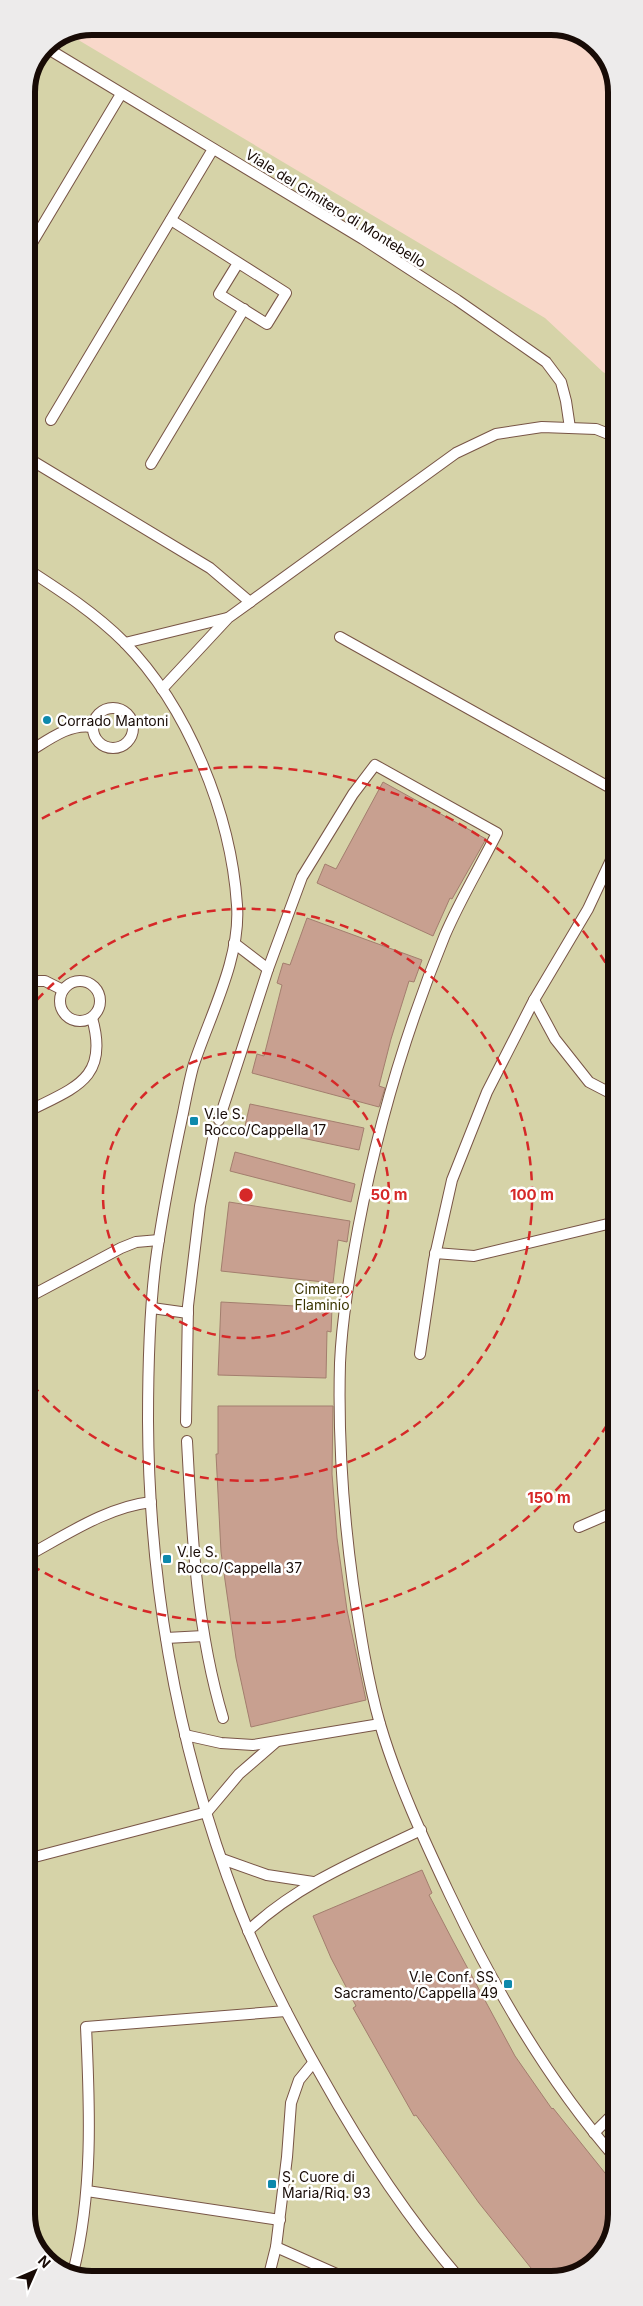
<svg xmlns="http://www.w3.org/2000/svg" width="643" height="2306" font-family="Inter,sans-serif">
	<rect width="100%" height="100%" fill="#f9d8ca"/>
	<path fill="#d6d3a8" d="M70,35L545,318L603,372L616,379L617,2214L601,2257L564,2278L88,2280L49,2263L28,2227L26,92L46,45Z"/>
	<g fill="#c8a090" stroke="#a37e6e">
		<path d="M383,782L486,839L452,899L450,898L433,936L317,883L325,864L336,869Z"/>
		<path d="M307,918L422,960L414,982L409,981L391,1039L379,1086L385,1088L379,1107L252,1073L257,1054L264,1056L282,985L277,983L283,963L290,965Z"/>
		<path d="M250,1104L364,1128L359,1150L245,1126Z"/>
		<path d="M235,1152L355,1184L351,1202L230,1171Z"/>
		<path d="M229,1202L350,1221L347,1242L338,1240L333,1283L221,1271Z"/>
		<path d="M221,1302L332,1308L331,1332L327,1331L326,1378L218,1375Z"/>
		<path d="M218,1406H333L332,1474L337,1538L347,1610L366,1700L251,1727L236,1658L221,1552L216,1454H218Z"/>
		<path d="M422,1870L432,1893L429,1895L453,1941L515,2056L552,2109L553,2108L617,2188V2214L601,2257L564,2278H539L479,2203L416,2115L414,2116L353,2008L356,2006L331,1958L313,1916Z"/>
	</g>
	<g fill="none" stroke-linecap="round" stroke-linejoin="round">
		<defs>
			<g id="lane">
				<path d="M45,47L363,239L457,300L546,362L561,382L566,401L570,428"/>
				<path d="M171,220L286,293L267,324L219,294L238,263"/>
				<path d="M26,253L121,94"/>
				<path d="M51,420L213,149"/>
				<path d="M26,457L210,568L250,602"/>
				<path d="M151,464L244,309"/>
				<path d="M612,506L616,722"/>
				<path d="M27,558L31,571"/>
				<path d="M27,569C61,591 95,613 124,642C188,707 231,814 237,905C241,959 209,1017 193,1067C189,1082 186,1098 183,1113C173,1159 164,1205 157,1252C149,1307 148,1365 148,1421C149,1587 179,1753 239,1908C262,1967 291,2023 322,2077C362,2149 406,2216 460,2279"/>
				<path d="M340,637L616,791"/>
				<path d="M125,643L227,618"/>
				<path d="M162,689L228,618L456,453L496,434L542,427L596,429L616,437"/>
				<circle cx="113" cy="728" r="20"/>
				<path d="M27,753C47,741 69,723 92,727"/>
				<path d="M234,943L268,969"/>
				<circle cx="80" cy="1001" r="20"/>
				<path d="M27,981H45L63,990"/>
				<path d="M534,1000L555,1039L589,1082L616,1096"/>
				<path d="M27,1112C73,1088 110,1080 92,1018"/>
				<path d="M219,1120L268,969L302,877L353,794L375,765L497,833C480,867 460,900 445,935C406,1030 377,1128 358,1229C350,1273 342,1318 340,1363C338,1436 343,1511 353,1584C360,1631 367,1678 380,1724C397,1782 424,1840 450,1895C495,1990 548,2081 617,2160"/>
				<path d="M435,1253L474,1256L616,1222"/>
				<path d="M27,1298L121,1248L136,1242L159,1240"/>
				<path d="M152,1308L188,1313"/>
				<path d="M420,1354L434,1260L452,1180L487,1092L534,1000L588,909L616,849"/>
				<path d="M186,1422L188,1306L200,1206L213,1138"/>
				<path d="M187,1441C192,1534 196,1628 223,1718"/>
				<path d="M579,1527L616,1511"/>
				<path d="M27,1556C66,1535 107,1507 151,1502"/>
				<path d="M166,1638L204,1636"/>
				<path d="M185,1735L221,1743L253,1745L380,1724"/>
				<path d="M27,1859L207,1812L239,1774L276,1742"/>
				<path d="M222,1859L267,1875L313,1882"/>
				<path d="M248,1931C298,1884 360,1859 421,1830"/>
				<path d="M27,2018C33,2071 34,2122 28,2175"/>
				<path d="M594,2133L617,2110"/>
				<path d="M87,2191L280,2220"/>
				<path d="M276,2247L348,2279"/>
				<path d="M73,2273C93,2193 90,2110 86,2027L286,2011"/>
				<path d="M268,2279L276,2247L287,2157L291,2103L299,2080L313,2063"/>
			</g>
		</defs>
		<use href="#lane" stroke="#785546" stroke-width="12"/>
		<use href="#lane" stroke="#fff" stroke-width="10"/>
	</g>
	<g fill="none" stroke="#d62828" stroke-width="2.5" stroke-dasharray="9 6">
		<circle cx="246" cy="1195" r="143"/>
		<path d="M27 1011A286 286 0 1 1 29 1381"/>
		<path d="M615 1412A428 428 0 0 1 29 1564M29 826A428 428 0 0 1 615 978"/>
	</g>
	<g fill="#0d89ac" stroke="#fff" stroke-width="2">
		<circle cx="47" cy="720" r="5"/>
		<rect x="189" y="1116" width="10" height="10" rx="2.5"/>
		<rect x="162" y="1554" width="10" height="10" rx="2.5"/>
		<rect x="503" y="1979" width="10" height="10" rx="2.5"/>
		<rect x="267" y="2179" width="10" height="10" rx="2.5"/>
	</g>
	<g text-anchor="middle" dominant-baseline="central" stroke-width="5" stroke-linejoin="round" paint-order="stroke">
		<g font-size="14" fill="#180b06" stroke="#fff">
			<text transform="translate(336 208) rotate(32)">Viale del Cimitero di Montebello</text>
		</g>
		<g font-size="14" fill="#180b06" stroke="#fff" text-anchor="start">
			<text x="57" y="720">Corrado Mantoni</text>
			<text x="204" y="1113">V.le S.<tspan x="204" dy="16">Rocco/Cappella 17</tspan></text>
			<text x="177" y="1551">V.le S.<tspan x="177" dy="16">Rocco/Cappella 37</tspan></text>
			<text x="498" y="1976" text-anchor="end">V.le Conf. SS.<tspan x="498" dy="16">Sacramento/Cappella 49</tspan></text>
			<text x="282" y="2176">S. Cuore di<tspan x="282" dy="16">Maria/Riq. 93</tspan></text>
		</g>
		<g font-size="14" fill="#3b3600" stroke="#fff">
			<text x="322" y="1288">Cimitero<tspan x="322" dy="16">Flaminio</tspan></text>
		</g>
	</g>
	<path d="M0 0H643V2306H0ZM92 35H551A57 57 0 0 1 608 92V2214A57 57 0 0 1 551 2271H92A57 57 0 0 1 35 2214V92A57 57 0 0 1 92 35Z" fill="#edebeb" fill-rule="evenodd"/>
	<path fill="none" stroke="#180b06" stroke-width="6" d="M92 35H551A57 57 0 0 1 608 92V2214A57 57 0 0 1 551 2271H92A57 57 0 0 1 35 2214V92A57 57 0 0 1 92 35Z"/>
	<circle cx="246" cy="1195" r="8" fill="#d62828" stroke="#fff" stroke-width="2.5"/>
	<g font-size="15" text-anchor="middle" font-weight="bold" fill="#d62828" stroke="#fff" stroke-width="5" stroke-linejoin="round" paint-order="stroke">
		<text x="389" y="1200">50 m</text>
		<text x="532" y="1200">100 m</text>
		<text x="549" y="1503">150 m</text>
	</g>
	<g transform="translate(35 2271) rotate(45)" stroke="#ffffff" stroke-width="4" paint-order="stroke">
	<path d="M0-4L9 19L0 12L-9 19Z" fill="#180b06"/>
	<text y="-8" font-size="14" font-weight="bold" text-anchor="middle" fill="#180b06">N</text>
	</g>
</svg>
